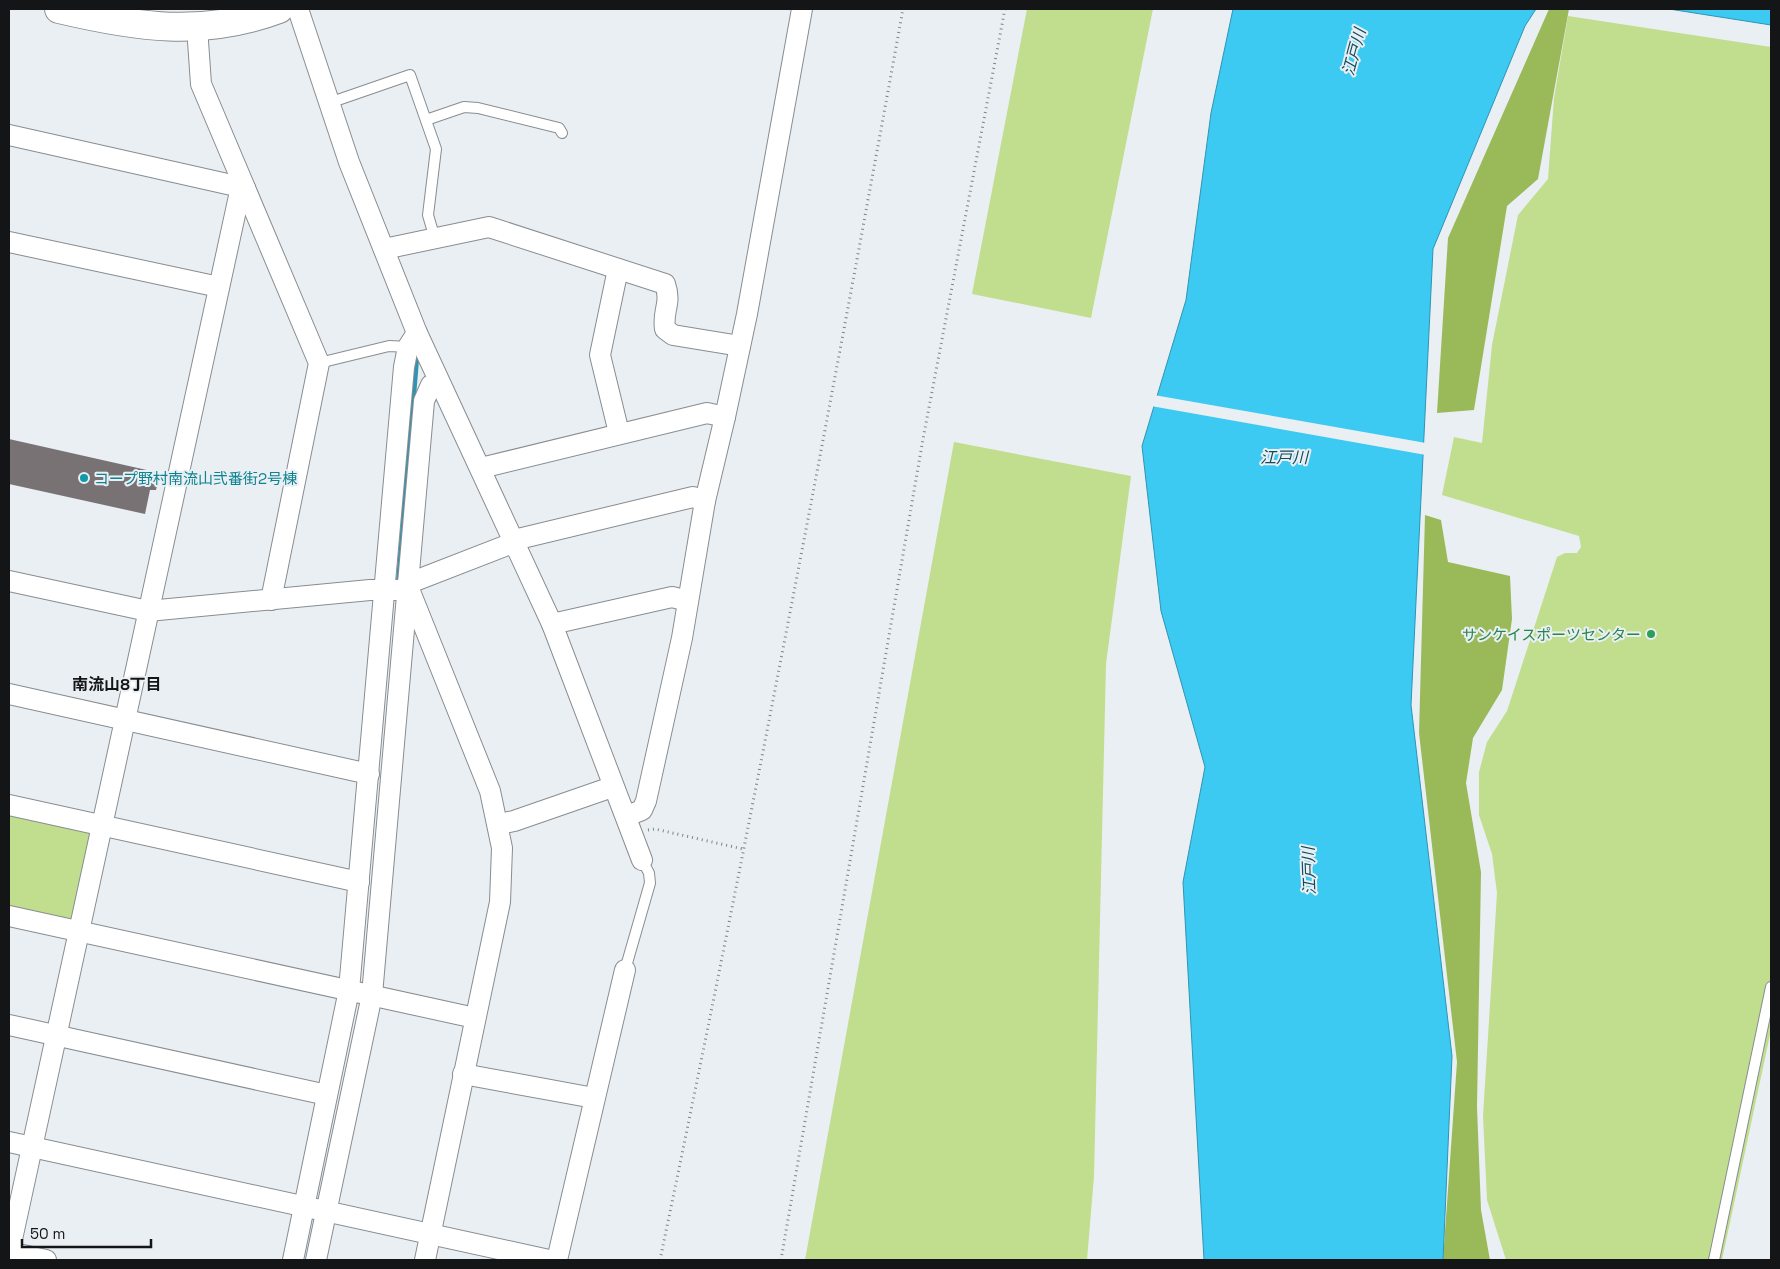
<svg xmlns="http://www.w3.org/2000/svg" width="1780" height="1269" font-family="'Space Grotesk','Noto Sans JP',sans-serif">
	<rect width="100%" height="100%" fill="#eaeff4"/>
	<g fill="#c1dd8e">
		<path d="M1027,9H1153L1091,318L972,294Z"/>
		<path d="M1568,16L1771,47V1030L1722,1260H1506L1487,1200L1483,1116L1497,893L1492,854L1479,815V772L1487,742L1507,711L1557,557L1565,553H1577L1581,547L1579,536L1442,495L1454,437L1482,443L1492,345L1518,215L1548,179L1554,98Z"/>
		<path d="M954,442L1131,476L1106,664L1094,1176L1087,1260H805Z"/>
		<path d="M9,813L90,832L72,924L9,908Z"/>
	</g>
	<g fill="#9aba59">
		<path d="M1549,9H1569L1538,179L1507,206L1474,410L1437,413L1448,238Z"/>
		<path d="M1425,515L1441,520L1448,562L1510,576L1512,619L1502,690L1473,738L1466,783L1481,872L1477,1107L1481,1210L1490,1260H1443L1457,1062L1419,733Z"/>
	</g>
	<g fill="#3ccaf3" stroke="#3094b1">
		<path d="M1233,9H1536L1525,26L1433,249L1411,705L1452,1056L1443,1260H1204L1183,882L1205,767L1161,611L1142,446L1186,300L1211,113Z"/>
		<path d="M1669,9H1771V25Z"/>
	</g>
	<path fill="#eaeff4" d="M1154,395L1426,443V455L1151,406Z"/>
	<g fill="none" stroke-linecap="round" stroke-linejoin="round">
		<path stroke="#3094b1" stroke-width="5" d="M398,587L417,354"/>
	</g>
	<path fill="#787275" d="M9,439L160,473L156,490H150L145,514L9,484Z"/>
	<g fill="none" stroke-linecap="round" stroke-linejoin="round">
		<defs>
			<g id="lane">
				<path d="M329,103L410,75L436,149L428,215L435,239"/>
				<path d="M426,120L464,107L478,108L559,128L562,133"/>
				<path d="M319,363L389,346L408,347"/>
				<path d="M625,970L650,883L649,873L642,860"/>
				<path d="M1714,1260L1771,987"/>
			</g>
			<g id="street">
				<path d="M298,9L349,162L417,333L552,624L642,860"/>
				<path d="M197,27L201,84L319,363L271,600"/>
				<path d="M9,135L245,188"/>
				<path d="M9,242L219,287"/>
				<path d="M384,249L489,227L665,284C672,304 662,310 665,329L673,335L740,346"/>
				<path d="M618,269L600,355L619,433"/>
				<path d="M481,468L707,413L725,417"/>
				<path d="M514,540L693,497L705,501"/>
				<path d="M9,581L148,611L370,590H397"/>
				<path d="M552,624L672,597L688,601"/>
				<path d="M9,694L369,774"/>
				<path d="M9,805L359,882"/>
				<path d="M627,816L642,810L646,801L682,638L705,501L725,417L747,314L802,9"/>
				<path d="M499,824L514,821L612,787"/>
				<path d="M9,916L475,1018"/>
				<path d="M9,1025L327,1095"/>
				<path d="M463,1074L594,1098"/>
				<path d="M9,1142L549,1260"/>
				<path d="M9,1252L46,1260"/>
				<path d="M9,1253L241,187"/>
				<path d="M293,1260L349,990L404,367L408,347L417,333"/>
				<path d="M316,1260L372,995L424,401L431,385L439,382"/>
				<path d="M425,1260L500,902L502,848L490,791L407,584L515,542"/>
				<path d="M557,1260L625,970"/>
			</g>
			<path id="secondary" d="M59,9C136,27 202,38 279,9"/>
		</defs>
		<use href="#lane" stroke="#888d91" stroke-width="12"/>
		<use href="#street" stroke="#888d91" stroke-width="22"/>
		<use href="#secondary" stroke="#888d91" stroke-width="30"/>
		<g stroke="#808386" stroke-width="3" stroke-dasharray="1 4" stroke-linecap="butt">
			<path d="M648,830L655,829L743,849"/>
			<path d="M660,1260C747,844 827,427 903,9"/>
			<path d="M781,1260L923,439L1005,9"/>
		</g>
		<use href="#lane" stroke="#fff" stroke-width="10"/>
		<use href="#street" stroke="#fff" stroke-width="20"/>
		<use href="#secondary" stroke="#fff" stroke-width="28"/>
	</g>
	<circle fill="#0f9aa8" stroke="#eaeff4" stroke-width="2" cx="84" cy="478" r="5"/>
	<circle fill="#2e9e5b" stroke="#eaeff4" stroke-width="2" cx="1651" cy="634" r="5"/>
	<g text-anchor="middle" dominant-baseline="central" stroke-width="4" stroke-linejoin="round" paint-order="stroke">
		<g font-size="15" fill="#0d838f" stroke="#eaeff4" text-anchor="start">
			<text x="94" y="478">コープ野村南流山弐番街2号棟</text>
		</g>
		<g font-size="15" fill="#27864d" stroke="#eaeff4" text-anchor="end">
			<text x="1641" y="634">サンケイスポーツセンター</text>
		</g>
		<g font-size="16" font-style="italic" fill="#114b5c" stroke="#eaeff4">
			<text transform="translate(1354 52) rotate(-75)">江戸川</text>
			<text x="1284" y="457">江戸川</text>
			<text transform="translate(1309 871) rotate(-92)">江戸川</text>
		</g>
		<g font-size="16" font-weight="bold" fill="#141517" stroke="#eaeff4">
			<text x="117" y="684">南流山8丁目</text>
		</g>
	</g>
	<rect width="1780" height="1269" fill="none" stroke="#141517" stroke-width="20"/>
	<path d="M22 1239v8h129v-8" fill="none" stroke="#141517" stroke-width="2.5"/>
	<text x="30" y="1239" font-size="15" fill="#141517" stroke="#eaeff4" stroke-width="4" paint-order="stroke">50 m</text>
</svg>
